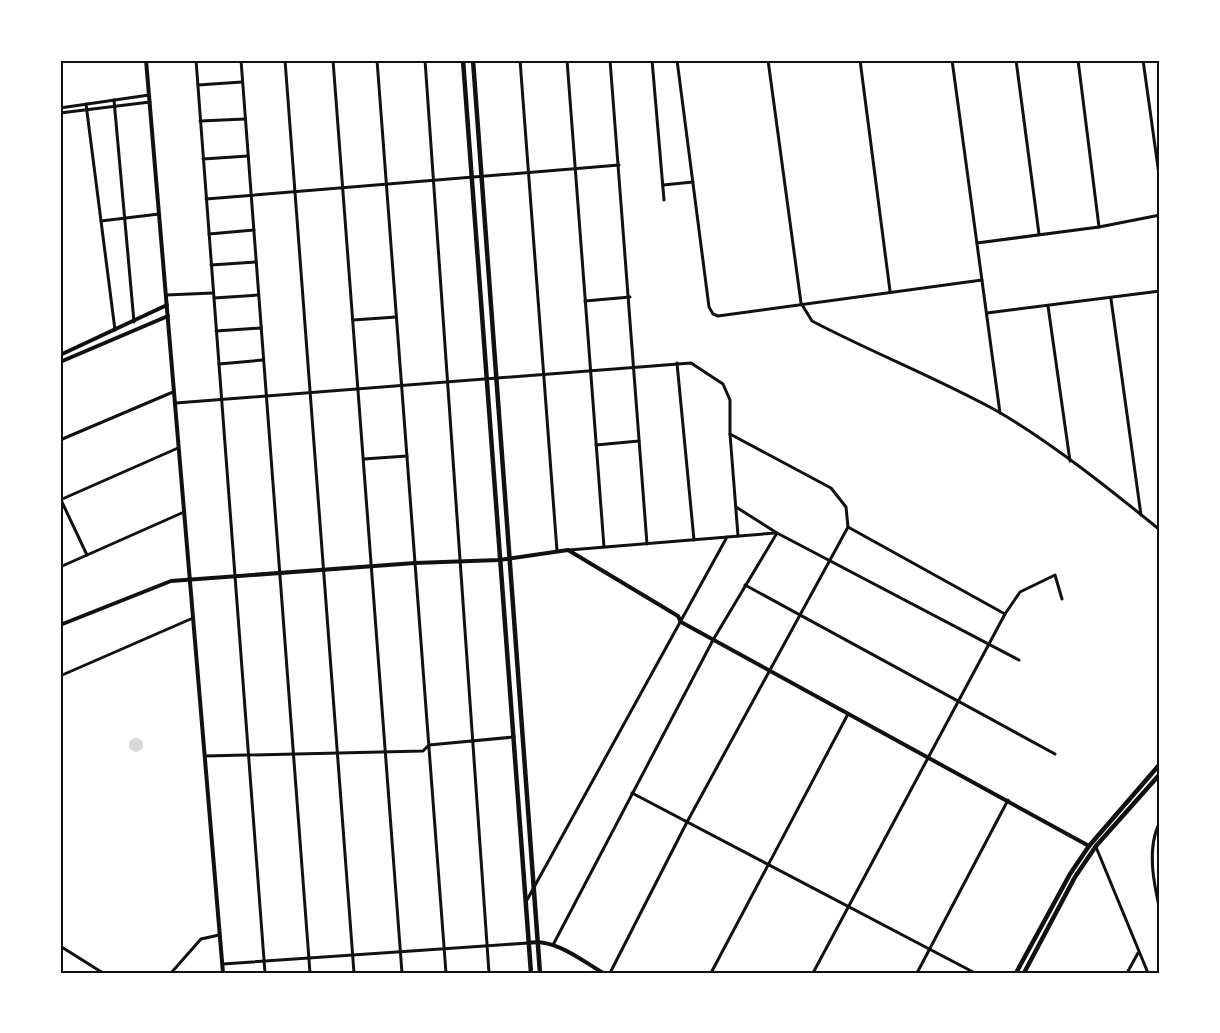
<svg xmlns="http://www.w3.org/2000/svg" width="1220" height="1033" font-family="'Open Sans',sans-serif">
	<rect width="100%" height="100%" fill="#fff"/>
	<circle fill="#d9d9d9" cx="136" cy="745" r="7"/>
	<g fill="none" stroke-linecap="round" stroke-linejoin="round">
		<g stroke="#111" stroke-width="3">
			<path d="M196,60L265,973"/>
			<path d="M241,60L310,973"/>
			<path d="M285,60L354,973"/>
			<path d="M333,60L402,973"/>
			<path d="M377,60L446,973"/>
			<path d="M425,60L489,973"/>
			<path d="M520,60L557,551"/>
			<path d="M567,60L604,547"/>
			<path d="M610,60L647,544"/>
			<path d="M652,60L664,200"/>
			<path d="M677,60L709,307L713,314L718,316L982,280"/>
			<path d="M768,60L801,303L812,321C873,353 937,378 997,411C1051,442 1112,491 1160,530"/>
			<path d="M860,60L890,291"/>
			<path d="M952,60L1000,413"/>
			<path d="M1016,60L1039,234"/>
			<path d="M1078,60L1099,227"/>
			<path d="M1143,60L1160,182"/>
			<path d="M198,85L242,82"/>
			<path d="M114,100L134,322"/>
			<path d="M86,104L115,330"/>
			<path d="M60,108L149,95"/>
			<path d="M60,113L150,102"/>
			<path d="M200,121L245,119"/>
			<path d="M203,159L248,156"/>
			<path d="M663,185L693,182"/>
			<path d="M206,199L619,165"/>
			<path d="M101,221L159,214"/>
			<path d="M209,234L254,230"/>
			<path d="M977,243L1099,227L1160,215"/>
			<path d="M211,265L256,262"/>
			<path d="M166,295L213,293"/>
			<path d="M214,298L258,295"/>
			<path d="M1111,299L1141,515"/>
			<path d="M585,301L630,297"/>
			<path d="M1048,306L1070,461"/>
			<path d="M987,313L1160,291"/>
			<path d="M353,320L396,317"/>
			<path d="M216,331L261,328"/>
			<path d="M677,363L694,540"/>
			<path d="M219,364L263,360"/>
			<path d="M176,403L691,363L723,384L730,400V434L738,536"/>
			<path d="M730,434L831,488L846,507L848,527"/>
			<path d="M60,440L173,392"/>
			<path d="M596,445L639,441"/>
			<path d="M364,459L407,456"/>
			<path d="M60,500L178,448"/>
			<path d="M61,500L87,555"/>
			<path d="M736,507L777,533L1019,660"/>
			<path d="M848,527L1005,614"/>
			<path d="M569,550L775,533"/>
			<path d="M60,567L184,512"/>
			<path d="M745,585L1055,754"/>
			<path d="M60,676L193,618"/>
			<path d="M205,756L423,751L429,745L514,737"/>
			<path d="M632,793L975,973"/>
			<path d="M1160,822C1146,848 1154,884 1160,911"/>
			<path d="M1096,847L1148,973"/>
			<path d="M527,900L727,537"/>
			<path d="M553,945L713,640L777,533"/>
			<path d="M60,946L103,973"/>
			<path d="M223,964L528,943"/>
			<path d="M171,973L201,939L219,935"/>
			<path d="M610,973L687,822L848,527"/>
			<path d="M711,973L848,714"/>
			<path d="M813,973L1005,614L1020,592L1055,575L1062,599"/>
			<path d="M917,973L1008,800"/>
			<path d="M1127,973L1138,953"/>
		</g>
		<g stroke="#111" stroke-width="4">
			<path d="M146,60L223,973"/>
			<path d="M60,355L167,305"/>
			<path d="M60,362L168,316"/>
			<path d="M60,625L171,581L415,563L499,560L568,550L678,616L681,622L1089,846"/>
			<path d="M528,943C555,938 581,960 603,973"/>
		</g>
		<g stroke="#111" stroke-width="4.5">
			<path d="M463,60L531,973"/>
			<path d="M473,60L540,973"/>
			<path d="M1016,973L1070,874L1089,846L1160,764"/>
			<path d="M1024,973L1075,877L1096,846L1160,774"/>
		</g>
	</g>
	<rect width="1220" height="1033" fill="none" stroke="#ffffff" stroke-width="123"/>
	<rect x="62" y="62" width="1096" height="910" fill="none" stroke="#111" stroke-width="2"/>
</svg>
